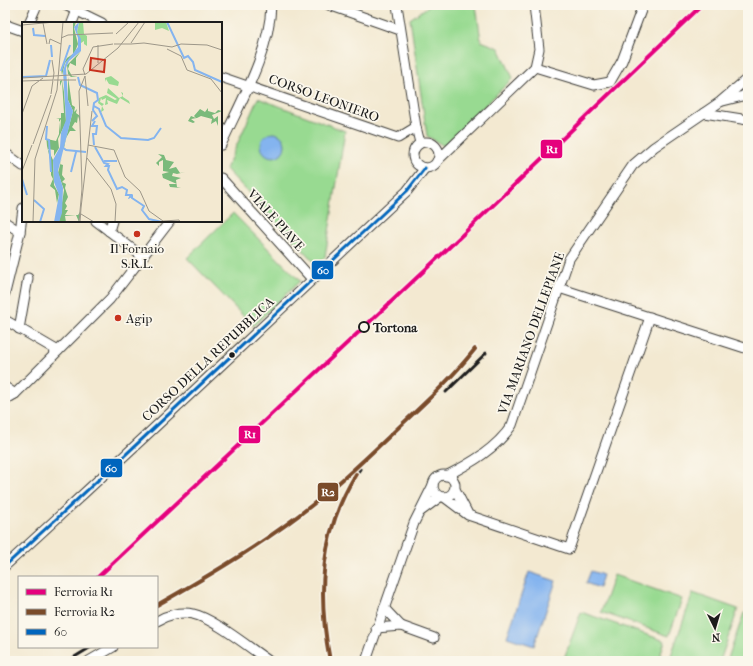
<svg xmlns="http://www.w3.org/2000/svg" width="753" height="666" font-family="'IM FELL French Canon',serif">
	<rect width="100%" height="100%" fill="#fbf7ec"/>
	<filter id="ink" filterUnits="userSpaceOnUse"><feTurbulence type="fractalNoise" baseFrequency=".025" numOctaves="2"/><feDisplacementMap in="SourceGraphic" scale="8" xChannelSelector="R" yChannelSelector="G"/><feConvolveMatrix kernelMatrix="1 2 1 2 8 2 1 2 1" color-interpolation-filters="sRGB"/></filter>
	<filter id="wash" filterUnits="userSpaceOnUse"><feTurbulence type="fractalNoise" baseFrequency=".012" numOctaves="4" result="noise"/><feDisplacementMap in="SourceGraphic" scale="16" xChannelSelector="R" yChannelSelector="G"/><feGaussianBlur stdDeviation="0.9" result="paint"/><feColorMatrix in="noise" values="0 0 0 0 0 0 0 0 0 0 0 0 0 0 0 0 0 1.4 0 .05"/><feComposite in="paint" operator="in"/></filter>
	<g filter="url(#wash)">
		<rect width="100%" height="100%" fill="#f3e9d1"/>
		<g fill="#98da91" stroke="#5a7b56">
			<path d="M430,5H476L481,41L499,48L513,78L444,146L427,136L410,19Z"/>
			<path d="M258,98L345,131L325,257L317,265L226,169Z"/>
			<path d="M233,213L300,281L253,326L187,258Z"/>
			<path d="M614,575L682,599L669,636L601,612Z"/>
			<path d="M693,593L738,609L720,661H669Z"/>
			<path d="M581,612L665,641L658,661H563Z"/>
			<path d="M744,613L748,614V661H727Z"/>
		</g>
		<g fill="#84b4ef" stroke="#506886">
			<circle cx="273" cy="145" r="12"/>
			<path d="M591,571L603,575L599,588L586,583Z"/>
			<path d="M529,572L556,581L534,646L507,637Z"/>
		</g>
	</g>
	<g filter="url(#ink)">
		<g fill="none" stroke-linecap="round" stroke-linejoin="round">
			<defs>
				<g id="minor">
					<path d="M65,5L102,23"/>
					<path d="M329,5L400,30"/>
					<path d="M397,5L416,127L420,143"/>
					<path d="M5,23L9,26L23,31"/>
					<path d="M29,23L37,5"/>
					<path d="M72,23L79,5"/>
					<path d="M535,67L594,85L610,82L622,61L643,5"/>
					<path d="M221,77L398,138L416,127"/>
					<path d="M723,101L743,96L748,92"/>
					<path d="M704,113L748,120"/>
					<circle cx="426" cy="155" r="13"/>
					<path d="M221,145C240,103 270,52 271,5"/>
					<path d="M5,153L23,166"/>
					<path d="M437,161L535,67L539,49L534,5"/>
					<path d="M221,178L312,279"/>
					<path d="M96,221L143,257"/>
					<path d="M5,222L20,232"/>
					<path d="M109,231L112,221"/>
					<path d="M559,288L748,349"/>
					<path d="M5,293L20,232L23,208"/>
					<path d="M5,320L58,351"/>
					<path d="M19,329L28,278"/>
					<path d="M5,387L15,394"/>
					<path d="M5,400L15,394L110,299L170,221"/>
					<circle cx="444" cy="486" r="11"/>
					<path d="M446,476C471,463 496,449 512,425L569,259L633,165L654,147L720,102L748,78"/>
					<path d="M455,489L467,512"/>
					<path d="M444,497L468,515L569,549L650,317"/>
					<path d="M421,511L440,497"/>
					<path d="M5,566C141,442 273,316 407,191L425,168"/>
					<path d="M384,608L401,626"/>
					<path d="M157,621C167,615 181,611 193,614C213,618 251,649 269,661"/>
					<path d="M376,628L401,626L434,638"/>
					<path d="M89,661L113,647"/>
					<path d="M366,661L414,523L433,485"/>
				</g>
			</defs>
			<use href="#minor" stroke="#3c3b37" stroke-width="11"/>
			<use href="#minor" stroke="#fff" stroke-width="9"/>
			<g stroke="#1c1c1c" stroke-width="3">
				<path d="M446,392L486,353"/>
				<path d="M157,605C214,573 271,539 322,497C349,475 374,451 399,427C426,402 452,378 475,349"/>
				<path d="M68,661L91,647"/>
				<path d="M330,661C317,594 320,527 360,469"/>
			</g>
			<defs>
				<path id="bus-1" d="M5,566C141,442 273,316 407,191L425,168"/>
			</defs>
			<use href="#bus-1" stroke="#fbf7ec" stroke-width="6"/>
			<use href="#bus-1" stroke="#0065bd" stroke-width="3"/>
			<defs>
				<path id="rail-1" d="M98,577L459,238L702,5"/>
				<g id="rail-2">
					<path d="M157,605C214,573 271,539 322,497C349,475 374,451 399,427C426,402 452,378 475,349"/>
					<path d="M330,661C317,594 320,533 356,474"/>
				</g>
			</defs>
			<use href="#rail-1" stroke="#fbf7ec" stroke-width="7"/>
			<use href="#rail-2" stroke="#fbf7ec" stroke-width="7"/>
			<use href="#rail-1" stroke="#e5007d" stroke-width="4"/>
			<use href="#rail-2" stroke="#7a4b2a" stroke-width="4"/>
		</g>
	</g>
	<g fill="#c8321e" stroke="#fbf7ec" stroke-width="1.5">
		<circle cx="137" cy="234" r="4"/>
		<circle cx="118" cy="318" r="4"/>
	</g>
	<circle fill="#fbf7ec" stroke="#1c1c1c" stroke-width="2" cx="364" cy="327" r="5"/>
	<circle fill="#1c1c1c" stroke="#fbf7ec" stroke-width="1.5" cx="232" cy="355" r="3.5"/>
	<g text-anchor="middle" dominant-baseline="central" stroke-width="3.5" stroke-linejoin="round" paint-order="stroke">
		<g font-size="13" fill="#1c1c1c" stroke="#fbf7ec">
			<text transform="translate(324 98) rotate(20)">CORSO LEONIERO</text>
			<text transform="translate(276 220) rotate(48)">VIALE PIAVE</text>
			<text transform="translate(531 333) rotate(-70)">VIA MARIANO DELLEPIANE</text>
			<text transform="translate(208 359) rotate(-43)">CORSO DELLA REPUBBLICA</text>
		</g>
		<g font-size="13" fill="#1c1c1c" stroke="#fbf7ec">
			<text x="137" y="248">Il Fornaio<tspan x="137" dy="15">S.R.L.</tspan></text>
			<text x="126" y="318" text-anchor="start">Agip</text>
		</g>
		<g font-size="13" font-weight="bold" fill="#1c1c1c" stroke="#fbf7ec" text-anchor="start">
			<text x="373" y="327">Tortona</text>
		</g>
	</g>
	<g transform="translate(22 22)">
		<rect width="200" height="200" fill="#f3e9d1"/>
		<path d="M61,0L62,12L65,14V24L62,22V19L59,21L55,10L57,1ZM133,0H144L147,9L140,6L133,8ZM89,54L97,60L96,64L87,62L84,57L83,60V56ZM86,66L97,76L101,74L99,70L101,71V75L107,79L108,82L98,76L95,82L85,78L86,82L83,83L84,76L80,78L79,76L78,80L82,82L80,84L82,88L79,90L80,84L76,81L77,76L84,73L93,78L95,77L85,71Z" fill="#98da91"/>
		<path d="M51,0H54L52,6L56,22L52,32L43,41L40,53L39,47L45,36L51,32ZM59,29L54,36V44L48,41L46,47L50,54H56L49,55L46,52L45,43ZM46,55L50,83L53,85L52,90L55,87L54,91L58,94V100L56,94L55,101L53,100L50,105L54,109H48L44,116L42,126L48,129L41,127L51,89L46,78ZM40,58L42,70L44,100L36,117L37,126L32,134V128L26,127L31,138L32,163L37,172L35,181L33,168L28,164L31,157L29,153V141L25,124L24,112L25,117L34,119L37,112V100L38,110L39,97L37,100V97H34L39,96V91H42L40,59L38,64V59ZM186,86V89L193,91L196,88L200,89L190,93L192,97L196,94V104L194,99L189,102L190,97L179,94L175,96L169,97L173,100L171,101L166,99L169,94L174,96L172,94L178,87L183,90ZM136,132L142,133L144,138L152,140L147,147L154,145L158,151L163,150L155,152L151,151L150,154L159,156L154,158L155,165L159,166L148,165L147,162H155L141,156L140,152L147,150L141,149V138L137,140V144L134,141L140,135ZM40,135L38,142L41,143L40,153L43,157L40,160L44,162L43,166L46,175L43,181L45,184L43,188H46L43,193H56L58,190L57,200L54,193L43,194L44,200H37L42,168L36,151Z" fill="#7aba7b"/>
		<path d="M57,0L55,10L59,17V29L47,39L44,46L46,78L51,89L36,149L41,166L40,191L37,200H32L37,173L32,160L31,138L38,125L39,111L44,98L41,49L44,40L56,25V16L52,5Z" fill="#84b4ef"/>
		<path fill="none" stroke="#84b4ef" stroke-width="2" d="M145,0L162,36L166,34L171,40L173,48L200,60M11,6L12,13L23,14M29,23L30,35M39,49L48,23M0,55L24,54L28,38M56,55L58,63L75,71L76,78L72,81L71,88L75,94L70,99M72,84L77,87L84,104L99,116L126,118L132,116L139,106M25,104L24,117L27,118L29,150M72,123L71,112H74L75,104H70L73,99M40,125L44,128L64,130M73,125L82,141L86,142L84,144H87L86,148L95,167L100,165L105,168L104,173H109L108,175L110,174V176L122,184L120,188L127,197L140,200M82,139H95M49,150L54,130M0,157L5,173M12,178L22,187L18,200"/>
		<path fill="none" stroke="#9d9789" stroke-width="1" d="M21,1L25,22M0,3L33,0M94,12L107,0M39,16L46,13L91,11M109,21L123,0M122,21L150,25L159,22L185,23L200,28M27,22L28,17L39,22M92,22H109M109,22L122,21M145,27L159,34L165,48L189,57L200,71M76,41V23M63,53L61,47L71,25L91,22M63,54L66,84M0,56L64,52L96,26L117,0M32,58H54M0,59L31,58M29,72L32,51L30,38M0,92L10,64L21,56M11,122L29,73M66,123L92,128L103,155L118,169L127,189L141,199L157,198L158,200M65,136L89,167L94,182L93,200M0,149L10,123M59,186L70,89M59,192L72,200M11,200L13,137L35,68L41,0M57,200L60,167L57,69L63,54M58,200L59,186"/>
		<path fill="#c8321e" fill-opacity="0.15" stroke="#c8321e" stroke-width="2" d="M69,36L83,38L82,50L68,48Z"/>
		<rect width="200" height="200" fill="none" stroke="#1c1c1c" stroke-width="2"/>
	</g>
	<g stroke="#fbf7ec" stroke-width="1.5">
		<rect x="540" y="139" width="23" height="20" rx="4" fill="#e5007d"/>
		<rect x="311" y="260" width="23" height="20" rx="4" fill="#0065bd"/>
		<rect x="238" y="425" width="23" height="19" rx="4" fill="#e5007d"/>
		<rect x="100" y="458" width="23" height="20" rx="4" fill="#0065bd"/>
		<rect x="317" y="482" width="22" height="20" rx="4" fill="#7a4b2a"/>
	</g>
	<g font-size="11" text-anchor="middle" font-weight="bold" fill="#fff">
		<text x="552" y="153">R1</text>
		<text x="323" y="274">60</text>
		<text x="250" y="438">R1</text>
		<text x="111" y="472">60</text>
		<text x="328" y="496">R2</text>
	</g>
	<rect width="753" height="666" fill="none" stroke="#fbf7ec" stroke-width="20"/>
	<rect x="18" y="576" width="140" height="72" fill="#fbf7ec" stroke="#a29f99"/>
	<rect x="26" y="589" width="20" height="6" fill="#e5007d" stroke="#a29f99"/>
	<text x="54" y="596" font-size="12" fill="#1c1c1c">Ferrovia R1</text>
	<rect x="26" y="609" width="20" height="6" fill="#7a4b2a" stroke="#a29f99"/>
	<text x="54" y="616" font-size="12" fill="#1c1c1c">Ferrovia R2</text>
	<rect x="26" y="629" width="20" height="6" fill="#0065bd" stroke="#a29f99"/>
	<text x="54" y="636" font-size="12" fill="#1c1c1c">60</text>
	<g transform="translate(715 628) rotate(175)" stroke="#fbf7ec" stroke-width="3" paint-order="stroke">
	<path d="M0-3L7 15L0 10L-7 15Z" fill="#1c1c1c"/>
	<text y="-6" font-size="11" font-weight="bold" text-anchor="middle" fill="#1c1c1c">N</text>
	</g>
</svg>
